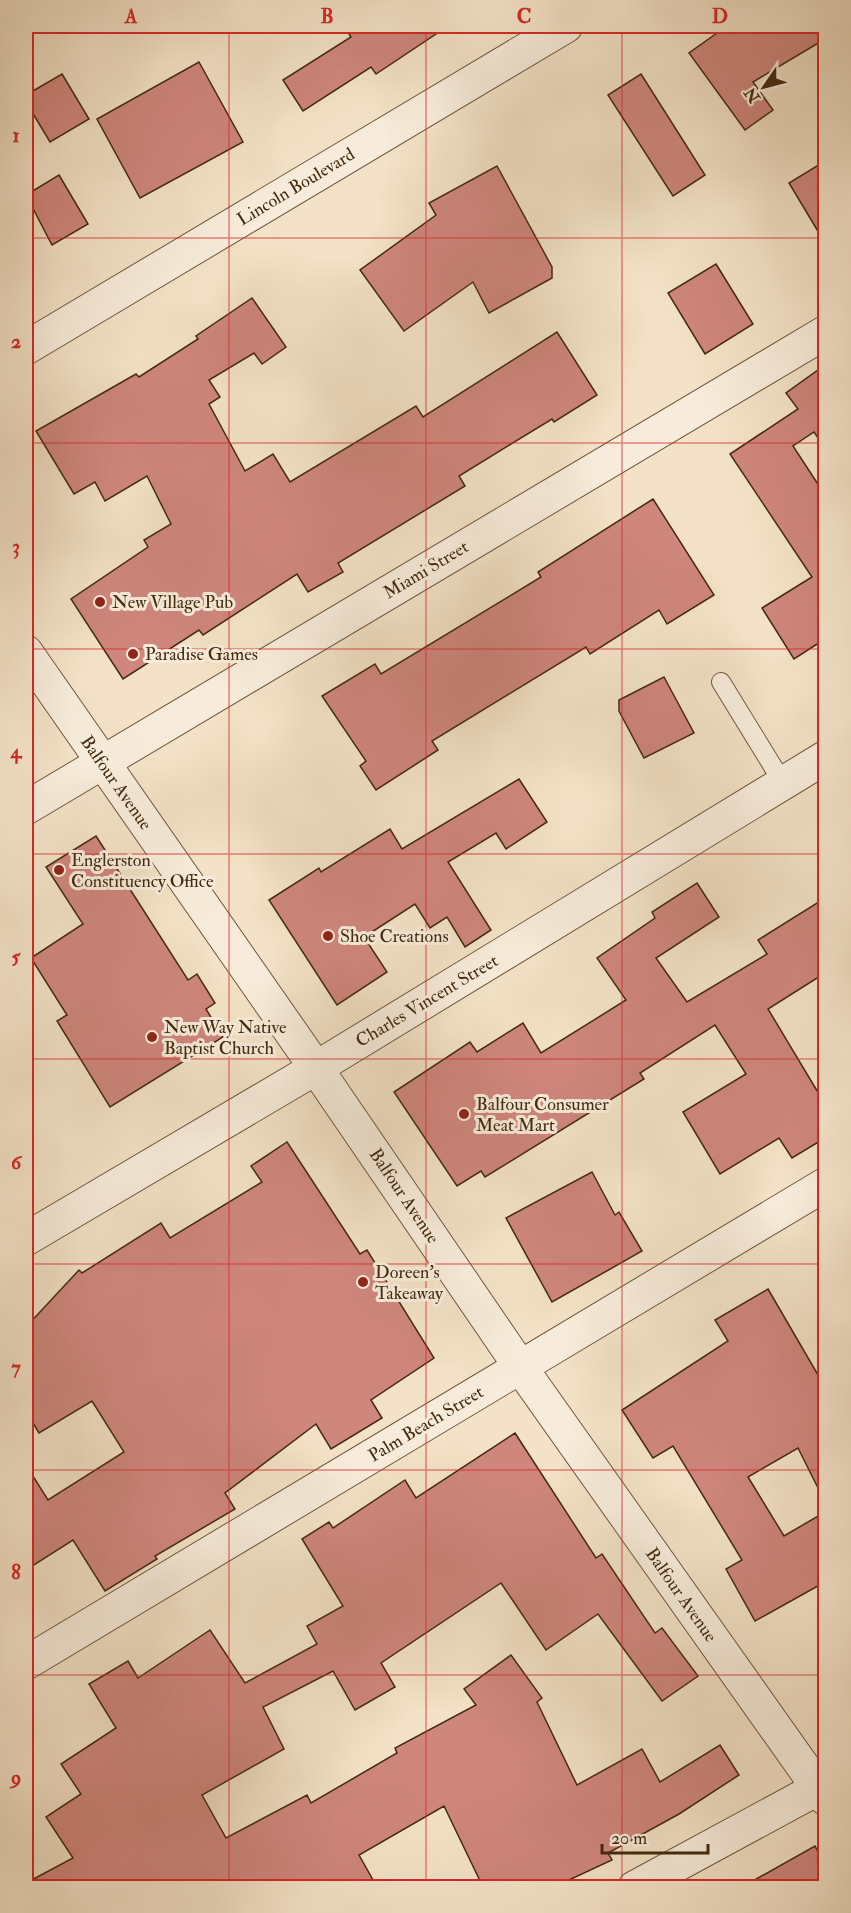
<svg xmlns="http://www.w3.org/2000/svg" width="851" height="1913" font-family="'IM FELL Double Pica',serif">
	<rect width="100%" height="100%" fill="#f3e2c7"/>
	<filter id="stains"><feTurbulence type="fractalNoise" baseFrequency=".00333" numOctaves="4"/><feColorMatrix values="0 0 0 0 .2 0 0 0 0 .09 0 0 0 0 .02 0 0 0 .5 -.17"/></filter>
	<radialGradient id="worn" r=".72"><stop offset=".6" stop-color="#630" stop-opacity="0"/><stop offset="1" stop-color="#630" stop-opacity=".3"/></radialGradient>
	<g fill="#cf867d" stroke="#432a0f" stroke-width="1.5">
		<path d="M344,26H448L376,74L371,67L303,111L283,80L351,37Z"/>
		<path d="M727,26H825V39L753,82L773,110L745,130L689,53Z"/>
		<path d="M199,62L243,142L140,198L97,119Z"/>
		<path d="M62,74L89,119L50,142L26,102V95Z"/>
		<path d="M641,74L705,175L673,196L608,95Z"/>
		<path d="M825,161V243L789,183Z"/>
		<path d="M497,166L552,267V278L489,313L473,282L404,331L360,270L436,215L429,203Z"/>
		<path d="M59,175L88,224L52,245L26,195Z"/>
		<path d="M716,264L753,324L705,354L668,293Z"/>
		<path d="M252,298L286,347L262,364L254,353L209,380L220,397L209,404L245,471L273,454L290,482L416,406L423,417L557,332L597,395L554,422L552,419L459,476L465,486L338,563L343,572L308,592L297,574L203,635L199,630L123,679L71,599L148,547L144,540L171,524L147,476L105,501L95,482L74,494L36,431L136,374L139,377L198,339L196,336Z"/>
		<path d="M825,365V448L814,432L793,446L825,495V639L794,659L762,608L812,577L730,454L798,409L786,393Z"/>
		<path d="M653,499L714,595L667,624L659,610L590,654L586,647L432,741L438,750L376,790L360,766L366,761L322,696L375,664L381,674L541,577L538,572Z"/>
		<path d="M664,677L694,733L644,758L619,711V700Z"/>
		<path d="M519,779L547,822L506,849L496,833L448,862L491,930L465,947L447,917L430,928L415,904L364,937L387,972L337,1005L269,900L319,868L321,872L390,829L402,849Z"/>
		<path d="M96,836L188,980L197,974L215,1003L206,1009L223,1037L110,1107L57,1021L67,1015L31,958L83,924L46,867Z"/>
		<path d="M697,883L719,917L656,958L687,1002L767,954L758,940L825,898V973L768,1009L825,1104V1138L792,1158L779,1138L720,1174L683,1112L746,1074L715,1025L640,1073L644,1079L485,1177L481,1171L457,1186L394,1092L470,1042L477,1052L523,1023L541,1053L626,1000L597,958L655,918L652,912Z"/>
		<path d="M287,1142L360,1254L367,1250L434,1358L371,1400L382,1418L331,1449L316,1424L225,1493L235,1509L155,1556L157,1559L105,1591L73,1540L26,1570V1465L48,1500L124,1452L92,1401L39,1433L26,1411V1327L79,1270L82,1273L161,1223L170,1238L262,1182L251,1166Z"/>
		<path d="M592,1172L615,1215L619,1212L642,1251L552,1302L506,1218Z"/>
		<path d="M768,1289L825,1387V1502L798,1448L748,1477L784,1536L825,1512V1582L755,1621L726,1569L742,1560L673,1446L653,1458L622,1410L728,1341L715,1320Z"/>
		<path d="M515,1433L596,1558L602,1554L655,1633L662,1628L698,1676L662,1701L598,1614L546,1650L501,1583L381,1663L395,1687L355,1710L333,1671L263,1707L284,1749L202,1795L226,1838L307,1795L311,1803L397,1753L395,1748L476,1705L464,1689L511,1655L542,1698L537,1702L577,1785L642,1749L660,1782L720,1745L739,1775L679,1814L608,1853L612,1860L554,1887H483L444,1806L359,1855L377,1887H26V1883L73,1858L46,1817L81,1794L61,1764L116,1728L89,1684L128,1661L138,1678L210,1630L245,1683L317,1644L307,1626L343,1606L302,1539L329,1522L333,1528L405,1480L416,1498Z"/>
		<path d="M815,1846L825,1865V1887H742Z"/>
	</g>
	<g fill="none" stroke-linecap="round" stroke-linejoin="round">
		<defs>
			<path id="service" d="M721,682L783,783"/>
			<g id="minor">
				<path d="M26,348L566,26"/>
				<path d="M26,808L826,332"/>
				<path d="M26,1239L316,1068L826,757"/>
				<path d="M26,1663L826,1184"/>
				<path d="M634,1888L826,1784"/>
			</g>
			<path id="tertiary" d="M26,652L316,1068L521,1368L826,1799"/>
		</defs>
		<use href="#service" stroke="#6f583d" stroke-width="20"/>
		<use href="#minor" stroke="#6f583d" stroke-width="35"/>
		<use href="#tertiary" stroke="#6f583d" stroke-width="35"/>
		<use href="#service" stroke="#f7ecdb" stroke-width="18"/>
		<use href="#minor" stroke="#f7ecdb" stroke-width="33"/>
		<use href="#tertiary" stroke="#f7ecdb" stroke-width="33"/>
	</g>
	<path fill="none" stroke="#d62828" stroke-width="1.5" stroke-opacity="0.55" d="M229,26V1888M426,26V1888M622,26V1888M26,238H826M26,443H826M26,649H826M26,854H826M26,1059H826M26,1264H826M26,1470H826M26,1675H826"/>
	<g fill="#8f2418" stroke="#f7ecdb" stroke-width="2">
		<circle cx="100" cy="602" r="6"/>
		<circle cx="133" cy="654" r="6"/>
		<circle cx="59" cy="870" r="6"/>
		<circle cx="328" cy="936" r="6"/>
		<circle cx="152" cy="1037" r="6"/>
		<circle cx="464" cy="1114" r="6"/>
		<circle cx="363" cy="1282" r="6"/>
	</g>
	<g text-anchor="middle" dominant-baseline="central" stroke-width="6" stroke-linejoin="round" paint-order="stroke">
		<g font-size="18" fill="#432a0f" stroke="#f7ecdb">
			<text transform="translate(296 187) rotate(-31)">Lincoln Boulevard</text>
			<text transform="translate(426 570) rotate(-31)">Miami Street</text>
			<text transform="translate(116 783) rotate(55)">Balfour Avenue</text>
			<text transform="translate(427 1001) rotate(-31)">Charles Vincent Street</text>
			<text transform="translate(404 1196) rotate(56)">Balfour Avenue</text>
			<text transform="translate(426 1424) rotate(-31)">Palm Beach Street</text>
			<text transform="translate(681 1595) rotate(55)">Balfour Avenue</text>
		</g>
		<g font-size="18" fill="#432a0f" stroke="#f7ecdb" text-anchor="start">
			<text x="112" y="602">New Village Pub</text>
			<text x="145" y="654">Paradise Games</text>
			<text x="71" y="860">Englerston<tspan x="71" dy="21">Constituency Office</tspan></text>
			<text x="340" y="936">Shoe Creations</text>
			<text x="164" y="1027">New Way Native<tspan x="164" dy="21">Baptist Church</tspan></text>
			<text x="476" y="1104">Balfour Consumer<tspan x="476" dy="21">Meat Mart</tspan></text>
			<text x="375" y="1272">Doreen's<tspan x="375" dy="21">Takeaway</tspan></text>
		</g>
	</g>
	<rect width="851" height="1913" fill="none" stroke="#f3e2c7" stroke-width="66"/>
	<g transform="translate(764 87) rotate(235)" stroke="#f7ecdb" stroke-width="4.5" paint-order="stroke">
	<path d="M0-4.5L10 22L0 15L-10 22Z" fill="#432a0f"/>
	<text y="-9" font-size="16" font-weight="bold" text-anchor="middle" fill="#432a0f">N</text>
	</g>
	<path d="M602 1844v9h106v-9" fill="none" stroke="#432a0f" stroke-width="3"/>
	<text x="611" y="1844" font-size="18" fill="#432a0f" stroke="#f7ecdb" stroke-width="4.5" paint-order="stroke">20 m</text>
	<rect x="33" y="33" width="785" height="1847" fill="none" stroke="#d62828" stroke-width="2"/>
	<g font-size="20" text-anchor="middle" font-weight="bold" fill="#d62828">
		<text x="131" y="23">A</text>
		<text x="327" y="23">B</text>
		<text x="524" y="23">C</text>
		<text x="720" y="23">D</text>
		<text x="16" y="142">1</text>
		<text x="16" y="348">2</text>
		<text x="16" y="553">3</text>
		<text x="16" y="758">4</text>
		<text x="16" y="963">5</text>
		<text x="16" y="1169">6</text>
		<text x="16" y="1374">7</text>
		<text x="16" y="1579">8</text>
		<text x="16" y="1784">9</text>
	</g>
	<rect width="100%" height="100%" filter="url(#stains)"/>
	<rect width="100%" height="100%" fill="url(#worn)"/>
</svg>
